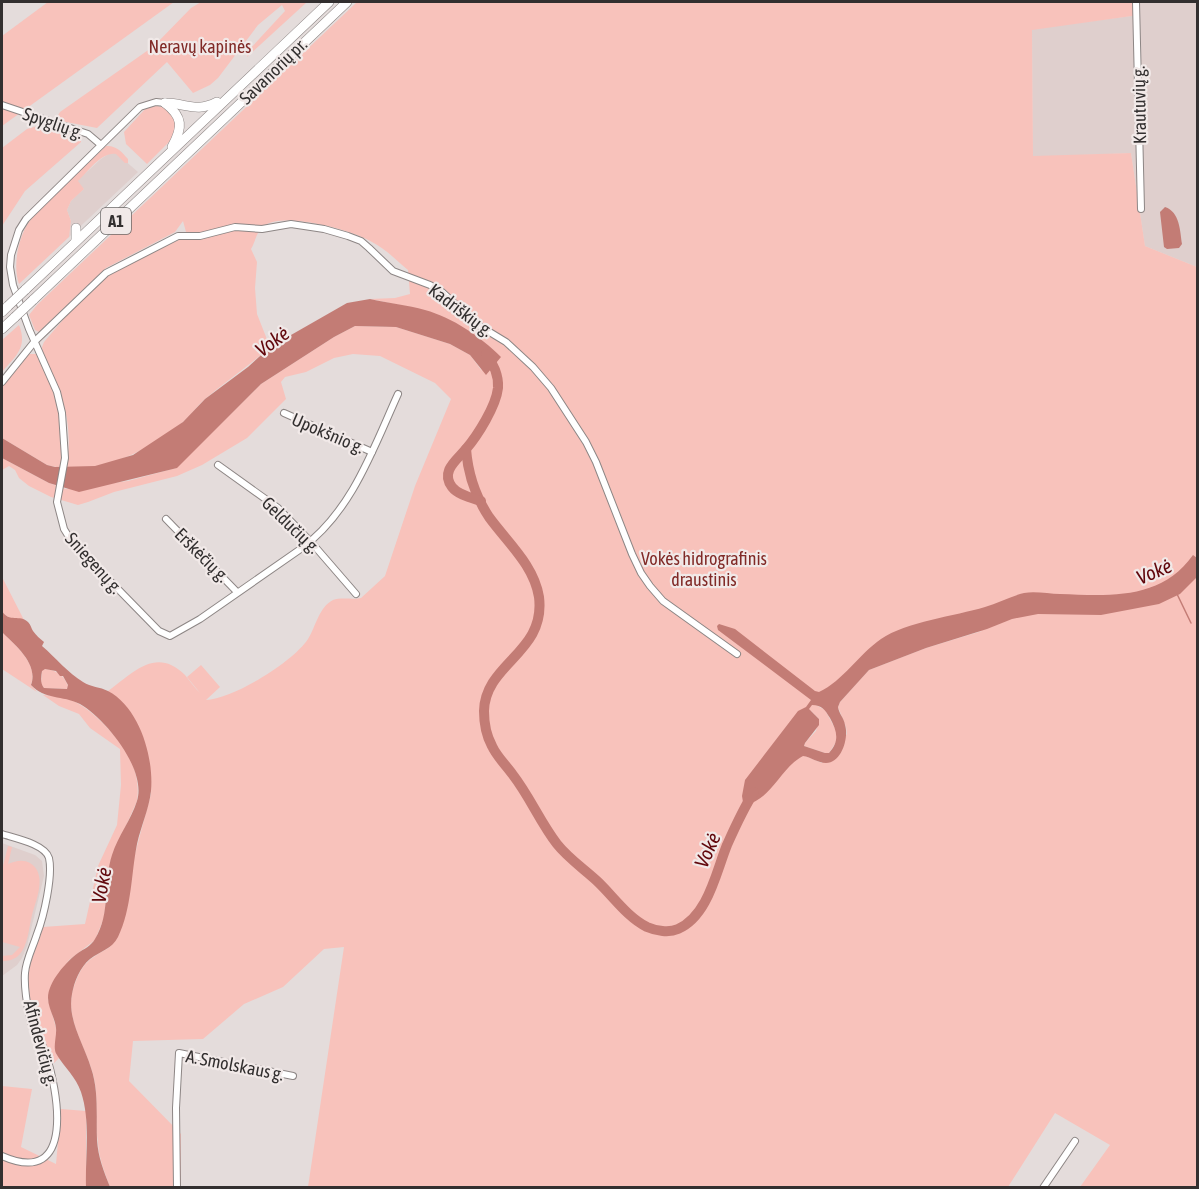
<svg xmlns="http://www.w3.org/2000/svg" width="1199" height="1189" font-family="'Asap Condensed',sans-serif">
	<rect width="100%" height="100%" fill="#e4dcdb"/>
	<g fill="#dfcfcd">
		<path d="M1140,2H1197V267L1145,246L1131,153L1033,157L1032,29L1139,15Z"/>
		<path d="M110,153H116L138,172L69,237L71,221L67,210L71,201L84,189L77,181L101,159Z"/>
		<path d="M2,843L35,855L42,861L44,876L27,946L22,958L17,965L2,976Z"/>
	</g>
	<g fill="#f8c2bb" fill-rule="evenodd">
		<path d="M48,2H174L2,126V36Z"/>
		<path d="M201,2H307L247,57L249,50L285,11L282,5L258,25L218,78L210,85L193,93L167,62L97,128L61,121L57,117L60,112L154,46L191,8Z"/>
		<path d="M357,2H1140L1139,15L1032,30L1033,156L1131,153L1145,246L1197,267V1187H1080L1110,1145L1055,1113L1008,1187H308L344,947L324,949L283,987L244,1004L203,1039L133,1041L129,1081L181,1134V1187H110C105,1173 99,1159 98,1143C95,1124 98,1103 95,1083C90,1051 62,1020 74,986C83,962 88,960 110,947L151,794C152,753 140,716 108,691C133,673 156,646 185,675C190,681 195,688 200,693L187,677L201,665L220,687L206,700C233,699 293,662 308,639C316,626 319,607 333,600C341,597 353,600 361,598L385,576L415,486L451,399L435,383L380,356L353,354L334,358L306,372L285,377L281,382L286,399L247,438L202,465L177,476L114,492L88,502L78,505L51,497L29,486L19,478L15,470L9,466L2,470V458L49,483L66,489L128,481L176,468L261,384L334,337L355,326L396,327L450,344L470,355L482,371L471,333C438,311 408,307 370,299L395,298L410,294L408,270C396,260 387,250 372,242C352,230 286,212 265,225C256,231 256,241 251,249L257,262L255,288L257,314L270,347C249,366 226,381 205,399C197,406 191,415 183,422C148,452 94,478 47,465L2,438V387L29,354H36C54,380 63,424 62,455L68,456C72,416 60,389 43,354L42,347L44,342L73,308L113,271L185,237L186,232L183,221L175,232L106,268L39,332L35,330L29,315L37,305ZM982,631L926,648L869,670L840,702L838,707L846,727L847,734L822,763L803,755L790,764L811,711L819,719L816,731L805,743L804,746L825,753H829L836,742L838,734L825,710L816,705L884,644Z"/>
		<path d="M157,106L166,108L178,122L173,138L147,164L126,144L124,132L147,107Z"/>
		<path d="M41,125L81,139V142L25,191L2,226V148L27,129Z"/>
		<path d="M106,146C116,145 122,152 128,159V163H125L116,154C101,152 88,172 78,181L84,189L71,201L67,210L71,221L69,237L19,284C12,265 19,233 32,218C52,194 83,168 106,146Z"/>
		<path d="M19,325C28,347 16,356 2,372V340Z"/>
		<path d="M2,577L24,620C14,619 7,619 2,611Z"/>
		<path d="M2,632C15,645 39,664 31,685L37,692L2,669Z"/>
		<path d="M45,669C56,670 64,675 68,686L67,689L44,688L41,684L42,670Z"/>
		<path d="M43,695C52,696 62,696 71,700C92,708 124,742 132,763C137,775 139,788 137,801L110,862L104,918L95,940L69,960L50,990L48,999L56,1028V1054L60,1057L54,1063L32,1018L28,977L30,964L43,927L85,924L98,866L117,825L121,785L120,749L90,728L79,714L59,706Z"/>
		<path d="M8,846L12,847L8,864C15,861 23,859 30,863C48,874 36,900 32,915C29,927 28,946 19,955C14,960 8,961 2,961V956L12,955L20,947L2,942V870Z"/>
		<path d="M2,1086L32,1089L21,1147L56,1164L61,1109L86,1111V1187H2Z"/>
	</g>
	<g fill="#c37c75" fill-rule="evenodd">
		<path d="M1165,207C1180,212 1180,231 1182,244L1179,248L1167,249L1164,247L1160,212Z"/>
		<path d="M370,299C388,303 408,305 425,310C453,318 480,336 501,357L486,375L470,355L450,344L396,327L355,326L334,337L261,384L177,468L79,492L49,483L2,458V438L47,465L55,467L95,466L133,455L183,422L205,399L248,367L270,347L347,303Z"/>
		<path d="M1193,555L1197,558V577L1180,594L1159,604L1101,615L1038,614L1012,619L987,629L926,648L869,670L840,702L838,707C839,714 844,718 845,725C849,737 842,763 826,763C818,763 811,757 803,756C780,768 773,798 746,805L743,802L742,796L745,780L798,711L806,707L811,700L718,630L717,626L719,624L735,629L815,691L819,692C843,681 859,654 881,639C906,622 955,616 985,607C998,603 1011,596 1024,593C1036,591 1049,594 1060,594C1110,596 1161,600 1193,555ZM812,705C822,705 825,710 830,718C837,731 840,741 829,753H825L804,746L805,743L819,725V719L809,709Z"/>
		<path d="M2,611C9,623 20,614 28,622C31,625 31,628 33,631C36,635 40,639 44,642L42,646C56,658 68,673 83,682C91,687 100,687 108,691C140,708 154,758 151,791C149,809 141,826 137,844C131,874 132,908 118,937C112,949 100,951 90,959C80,967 74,982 72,994C67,1020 84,1044 91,1068C99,1091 96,1116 97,1140C98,1157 104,1172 110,1187H86C85,1157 91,1122 81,1092C76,1077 65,1068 57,1055C52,1049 57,1036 56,1028C55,1018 48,1008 48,998C48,982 66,962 78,953C84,949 91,946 95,939C111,914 103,882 112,855C118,836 131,820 137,801C147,770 106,719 80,704C62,695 45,700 31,685C39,664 15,645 2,632ZM45,669L56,671L60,676H63L68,685L67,689L44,688C40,683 41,677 42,671Z"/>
	</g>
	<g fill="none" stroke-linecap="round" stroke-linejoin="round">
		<path stroke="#c37c75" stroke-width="1.5" d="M1177,594L1191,623"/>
		<g stroke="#c37c75" stroke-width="10">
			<path d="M466,449C468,474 475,496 489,517C507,542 534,565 539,597C546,653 485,663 484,711C484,723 486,735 492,746C497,757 506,765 513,775C530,797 540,822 557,844C568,858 584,869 597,881C613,896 627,917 647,927C656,931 669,933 678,929C708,916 716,872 727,845C735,827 743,809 754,792"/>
			<path d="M481,501C472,498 458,495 452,487C440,471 457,460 466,449C478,435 496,406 498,388C499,376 493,363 486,354"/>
		</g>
		<defs>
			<g id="minor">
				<path d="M1136,2L1141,209"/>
				<path d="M165,103L156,102L140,107L26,219L19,230L11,255L10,267L13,285L29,329L57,392L62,413L65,458L57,502L64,529L72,542L159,631L170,636L200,619L302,548C352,511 373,449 398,394"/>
				<path d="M2,105L88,134L101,145"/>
				<path d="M2,382L35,341L106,273L178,236H200L235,227L262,229L291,224L324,229L348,236L361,241L369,248L393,271L430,285L442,292L478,325L506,342L533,367L551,388L586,442L596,462L632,554L641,573L650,586L663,601L737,654"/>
				<path d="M284,413L372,452"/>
				<path d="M218,465L278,508L311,542L356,594"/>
				<path d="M166,519L237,592"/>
				<path d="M2,834C14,838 45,844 49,858C53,876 44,916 37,934C33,947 26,960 25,973C24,987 27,1005 30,1019C33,1031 41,1040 45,1052C58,1089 77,1189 2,1156"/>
				<path d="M177,1188L176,1108L179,1053L293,1076"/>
				<path d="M1043,1188L1075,1141"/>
			</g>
			<g id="highway">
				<path d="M165,103C183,117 183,127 172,147"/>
				<path d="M165,103C186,103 196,113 217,102"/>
				<path d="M76,241V228"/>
				<path d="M25,290L329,2"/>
				<path d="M33,300L347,2"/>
				<path d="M2,312L8,306"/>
				<path d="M2,329L15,317"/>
			</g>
		</defs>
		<use href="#minor" stroke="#8d8685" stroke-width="8"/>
		<use href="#highway" stroke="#8d8685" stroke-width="10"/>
		<use href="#minor" stroke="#fff" stroke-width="6"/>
		<use href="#highway" stroke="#fff" stroke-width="9"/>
		<defs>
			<g id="highway-bridge">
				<path d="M8,306L25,290"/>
				<path d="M15,317L33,300"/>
			</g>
		</defs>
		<use href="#highway-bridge" stroke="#8d8685" stroke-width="10" stroke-linecap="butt"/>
		<use href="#highway-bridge" stroke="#fff" stroke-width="9"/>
	</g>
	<g text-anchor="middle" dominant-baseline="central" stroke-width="4.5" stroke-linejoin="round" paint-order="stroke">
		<rect fill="#f1e9e8" stroke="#6b6766" stroke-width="1.5" x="101" y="208" width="30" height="26" rx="4.5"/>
		<g font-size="16" font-weight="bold" fill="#322f2f">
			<text x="116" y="221">A1</text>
		</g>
		<g font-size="18" fill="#812a27" stroke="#f1e9e8">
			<text x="200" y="46">Neravų kapinės</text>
			<text x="704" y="558">Vokės hidrografinis<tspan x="704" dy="21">draustinis</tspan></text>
		</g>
		<g font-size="18" fill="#322f2f" stroke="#f1e9e8">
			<text transform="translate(273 71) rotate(-44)">Savanorių pr.</text>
			<text transform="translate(1139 105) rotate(-91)">Krautuvių g.</text>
			<text transform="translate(53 123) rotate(19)">Spyglių g.</text>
			<text transform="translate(461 310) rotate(37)">Kadriškių g.</text>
			<text transform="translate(328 433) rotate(23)">Upokšnio g.</text>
			<text transform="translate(291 525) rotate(44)">Geldučių g.</text>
			<text transform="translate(202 555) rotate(45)">Erškėčių g.</text>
			<text transform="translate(94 563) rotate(48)">Sniegenų g.</text>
			<text transform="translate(41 1043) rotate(75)">Afindevičių g.</text>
			<text transform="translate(235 1065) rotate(11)">A. Smolskaus g.</text>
		</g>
		<g font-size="20" font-style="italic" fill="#61070c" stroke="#f1e9e8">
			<text transform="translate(272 341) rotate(-36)">Vokė</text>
			<text transform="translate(1154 571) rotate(-23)">Vokė</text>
			<text transform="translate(707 850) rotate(-66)">Vokė</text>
			<text transform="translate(101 885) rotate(-80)">Vokė</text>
		</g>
	</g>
	<rect width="1199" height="1189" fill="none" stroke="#322f2f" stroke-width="6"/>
</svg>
